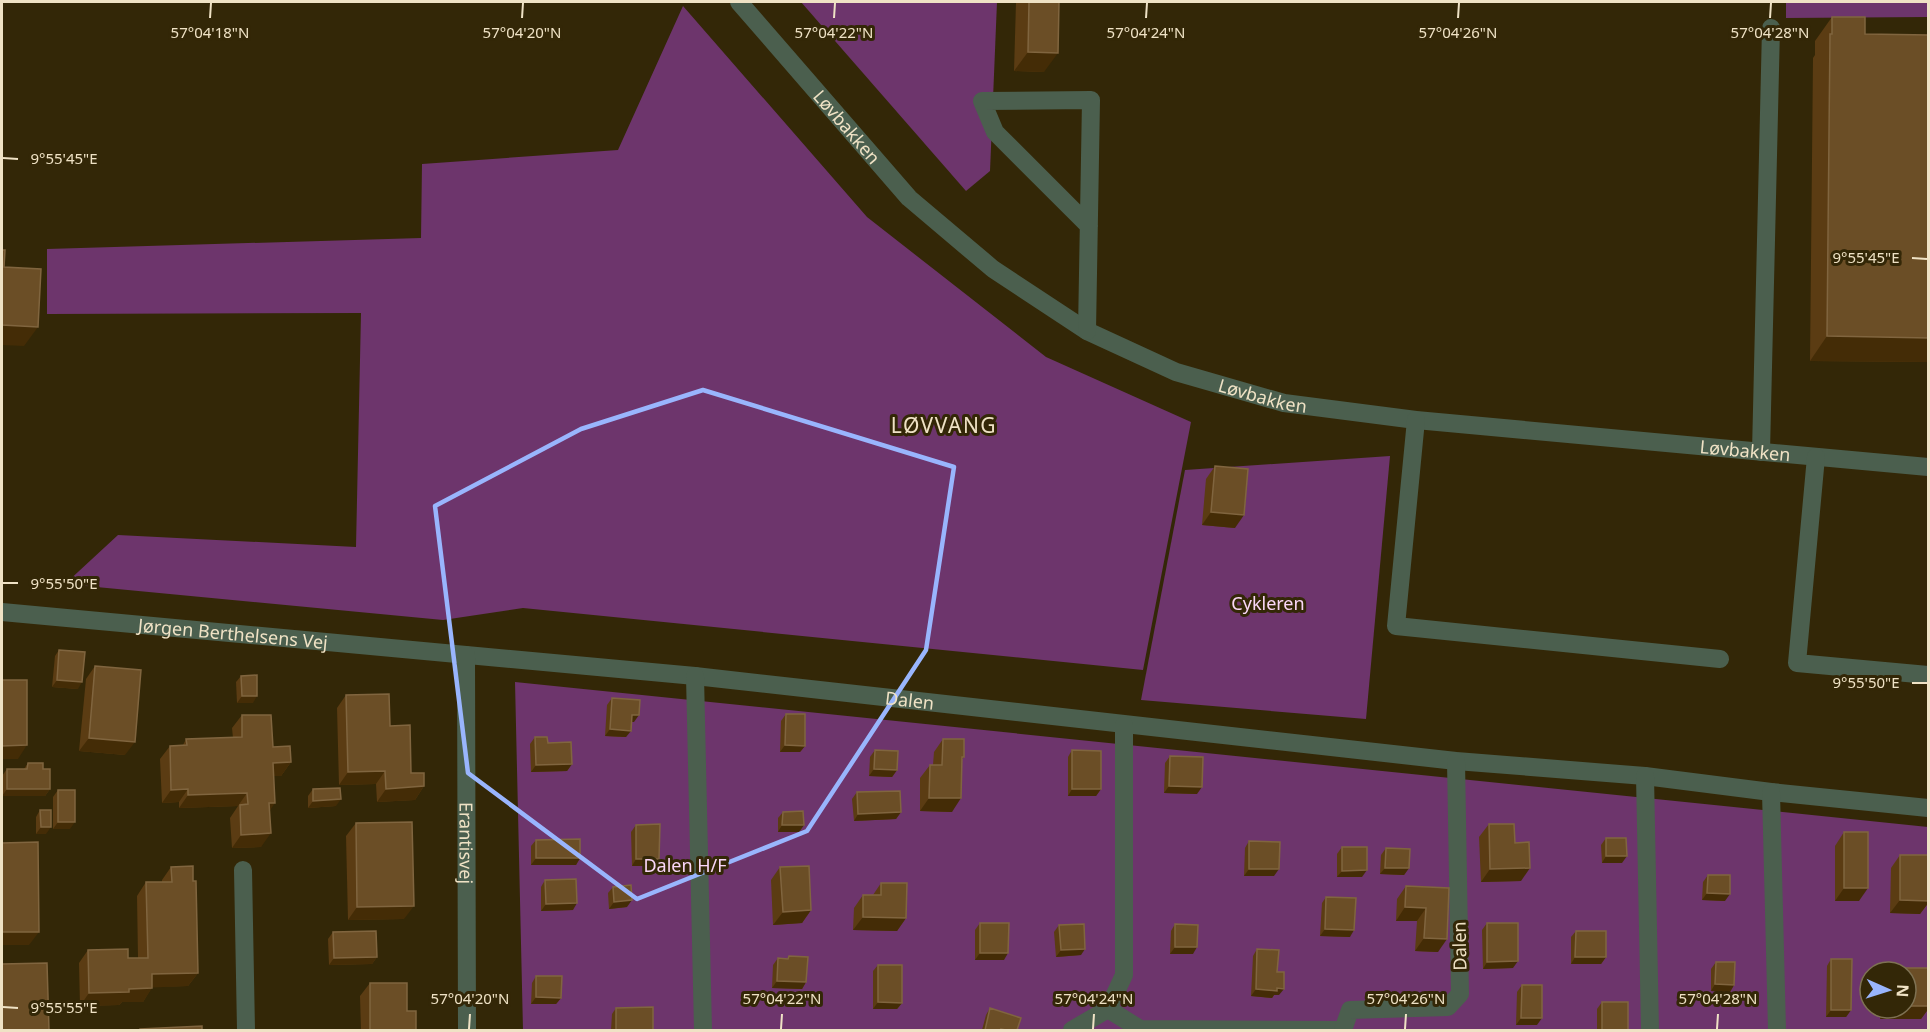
<svg xmlns="http://www.w3.org/2000/svg" width="1930" height="1032" font-family="'Noto Sans',sans-serif">
	<rect width="100%" height="100%" fill="#332707"/>
	<g fill="#6d356c" fill-rule="evenodd">
		<path d="M801,2H997L990,171L966,191Z"/>
		<path d="M1786,2H1928V17L1786,18Z"/>
		<path d="M683,6L867,217L1046,357L1191,422L1143,670L523,608L443,620L65,584L118,535L356,547L361,313L47,314V249L421,238L422,164L618,150Z"/>
		<path d="M1390,456L1366,719L1141,700L1185,470Z"/>
		<path d="M515,682L1928,827V1030H523ZM1870,972H1906V1008H1870Z"/>
	</g>
	<g fill="none" stroke-linecap="round" stroke-linejoin="round">
		<g stroke="#4b5f4e" stroke-width="18">
			<path id="s1" d="M739,2L909,198L993,269L1087,331L1176,372L1284,403L1416,420L1928,467"/>
			<path d="M1087,331L1091,100L982,101L995,132L1089,226"/>
			<path d="M1416,420L1396,626L1720,659"/>
			<path d="M1761,452L1771,28"/>
			<path d="M1816,457L1797,663L1928,675"/>
			<path id="s2" d="M2,612L695,676L1456,761L1645,776L1771,792L1928,808"/>
			<path id="s3" d="M466,655L467,1030"/>
			<path d="M695,676L703,1030"/>
			<path d="M1645,776L1650,1030"/>
			<path d="M1771,792L1777,1030"/>
			<path d="M243,870L246,1030"/>
			<path d="M1108,1009L1124,975V725"/>
			<path d="M1072,1030L1108,1009L1140,1029L1343,1030"/>
			<path d="M1343,1030L1350,1010L1448,1007L1460,994L1456,761"/>
		</g>
	</g>
	<g fill="#5b3c13">
		<path d="M1016,2H1059L1044,72L1014,71Z"/>
		<path d="M1832,17L1865,34L1929,362L1810,361L1813,58L1815,55V41Z"/>
		<path d="M1215,466L1235,528L1202,525L1206,479Z"/>
		<path d="M59,650L78,689L52,687L55,656Z"/>
		<path d="M95,666L125,755L79,751L86,679Z"/>
		<path d="M241,676L253,703H237L236,682Z"/>
		<path d="M346,695L390,726L411,773L424,786L415,800L377,802L376,784L339,785L337,708Z"/>
		<path d="M612,698L634,722H632L626,737L605,736L607,705Z"/>
		<path d="M786,714L805,746L800,752H780L781,721Z"/>
		<path d="M242,715L273,747L291,762L281,776H274L269,811L261,847L232,848L230,818L238,806L179,808V802L162,803L160,759L170,746L183,745L186,739L233,738L232,728Z"/>
		<path d="M535,737L548,743L572,764L567,771L531,772L530,744Z"/>
		<path d="M943,739L964,757L961,761L952,812L920,811V778L930,765H933L934,752Z"/>
		<path d="M875,750L897,770L892,777L869,776L870,757Z"/>
		<path d="M1072,750L1101,789L1096,796H1068V757Z"/>
		<path d="M1170,756L1197,794L1164,793L1165,763Z"/>
		<path d="M28,763L43,769L50,789L45,796H2V776L7,769H24Z"/>
		<path d="M313,789L336,806L308,808V796Z"/>
		<path d="M58,790L70,829H53V797Z"/>
		<path d="M857,792L901,812L896,819L854,821L852,799Z"/>
		<path d="M40,810L46,834H36V817Z"/>
		<path d="M783,812L804,825L799,832H778V818Z"/>
		<path d="M356,823L404,919L348,920L346,836Z"/>
		<path d="M1489,824L1515,843L1521,881L1481,882L1479,837Z"/>
		<path d="M636,825L655,866H632L631,832Z"/>
		<path d="M1844,832L1859,901H1835V846Z"/>
		<path d="M1606,838L1622,863H1602L1601,845Z"/>
		<path d="M536,840L580,858L576,865H531V846Z"/>
		<path d="M1249,841L1274,876H1244L1245,848Z"/>
		<path d="M1342,847L1362,877H1337V854Z"/>
		<path d="M1386,848L1409,868L1404,875L1380,874L1381,855Z"/>
		<path d="M1900,855H1929V902L1920,914L1890,913L1891,868Z"/>
		<path d="M171,867L198,973L188,986L152,987L143,1002H122L119,1005L80,1006L79,963L88,950L128,958H138L137,896L146,882H162V880Z"/>
		<path d="M780,867L811,910L802,923L773,925L771,880Z"/>
		<path d="M1708,875L1725,901L1702,900L1703,882Z"/>
		<path d="M545,880L573,910L541,911V887Z"/>
		<path d="M881,883L906,918L897,931L853,930L854,908L863,895H873Z"/>
		<path d="M1406,886L1449,888L1438,952L1415,951L1417,921H1396L1397,899Z"/>
		<path d="M613,887L627,907L609,909L608,893Z"/>
		<path d="M1326,897L1350,937L1320,936L1322,903Z"/>
		<path d="M980,923L1004,960H975V930Z"/>
		<path d="M1487,923L1513,968L1483,969L1482,930Z"/>
		<path d="M1175,924L1193,954H1170L1171,931Z"/>
		<path d="M1059,925L1081,955L1056,957L1054,932Z"/>
		<path d="M1576,931L1606,957L1601,964H1571V937Z"/>
		<path d="M333,932L377,957L372,964L329,965L328,939Z"/>
		<path d="M1257,949L1277,972L1279,995H1274L1272,998L1251,996L1253,956Z"/>
		<path d="M789,956L806,982L802,989L772,988L773,965L778,958L787,959Z"/>
		<path d="M1831,959L1851,1010L1846,1017H1826L1827,966Z"/>
		<path d="M1716,962L1734,985L1730,992L1711,991V969Z"/>
		<path d="M878,965L902,1003L897,1009H873V971Z"/>
		<path d="M1890,968H1929V1008L1921,1019H1880L1881,1008H1906V972H1887Z"/>
		<path d="M536,976L561,998L556,1004H531L532,983Z"/>
		<path d="M370,983L407,1011L416,1030H361L360,996Z"/>
		<path d="M1522,985L1537,1025H1516L1517,992Z"/>
		<path d="M1602,1002L1628,1030H1597V1009Z"/>
		<path d="M616,1008L653,1030H611L612,1014Z"/>
		<path d="M990,1008L1017,1030H982L986,1015Z"/>
	</g>
	<g fill="#442c06">
		<path d="M1028,52L1058,53L1044,72L1014,71Z"/>
		<path d="M2,325L38,327L24,346L2,345Z"/>
		<path d="M1827,336L1929,338V362L1810,361Z"/>
		<path d="M1211,512L1244,515L1235,528L1202,525Z"/>
		<path d="M57,680L82,682L78,689L52,687Z"/>
		<path d="M242,696H257L253,703H237Z"/>
		<path d="M632,715H639L634,722H627Z"/>
		<path d="M610,729L631,731L626,737L605,736Z"/>
		<path d="M89,738L135,742L125,755L79,751Z"/>
		<path d="M27,745L18,759H2V746Z"/>
		<path d="M785,745L805,746L800,752H780Z"/>
		<path d="M291,762L281,776H264L273,763Z"/>
		<path d="M572,764L567,771L531,772L536,765Z"/>
		<path d="M874,769L897,770L892,777L869,776Z"/>
		<path d="M385,771L376,784L339,785L348,772Z"/>
		<path d="M424,786L415,800L377,802L386,789Z"/>
		<path d="M1169,786L1202,787L1197,794L1164,793Z"/>
		<path d="M7,789H50L45,796H2Z"/>
		<path d="M188,789L179,802L162,803L171,790Z"/>
		<path d="M1072,789H1101L1096,796H1068Z"/>
		<path d="M247,793L238,806L179,808L188,795Z"/>
		<path d="M929,798H961L952,812L920,811Z"/>
		<path d="M341,799L336,806L308,808L313,801Z"/>
		<path d="M269,803H275L266,816Z"/>
		<path d="M901,812L896,819L854,821L858,814Z"/>
		<path d="M58,822H75L70,829H53Z"/>
		<path d="M782,825H804L799,832H778Z"/>
		<path d="M41,827H51L46,834H36Z"/>
		<path d="M271,833L261,847L232,848L241,835Z"/>
		<path d="M1606,856H1627L1622,863H1602Z"/>
		<path d="M536,858H580L576,865H531Z"/>
		<path d="M636,859H659L655,866H632Z"/>
		<path d="M1385,868H1409L1404,875L1380,874Z"/>
		<path d="M1530,868L1521,881L1481,882L1490,869Z"/>
		<path d="M1249,869H1279L1274,876H1244Z"/>
		<path d="M1367,870L1362,877H1337L1342,871Z"/>
		<path d="M1844,888H1868L1859,901H1835Z"/>
		<path d="M1707,893L1730,894L1725,901L1702,900Z"/>
		<path d="M632,900L627,907L609,909L614,902Z"/>
		<path d="M1900,900L1929,901V902L1920,914L1890,913Z"/>
		<path d="M577,903L573,910L541,911L546,904Z"/>
		<path d="M414,906L404,919L348,920L357,907Z"/>
		<path d="M1405,907L1426,908L1417,921H1396Z"/>
		<path d="M811,910L802,923L773,925L783,912Z"/>
		<path d="M863,917L906,918L897,931L853,930Z"/>
		<path d="M1325,929L1354,930L1350,937L1320,936Z"/>
		<path d="M2,932H39L29,945H2Z"/>
		<path d="M1424,938L1447,939L1438,952L1415,951Z"/>
		<path d="M1175,947H1197L1193,954H1170Z"/>
		<path d="M1085,949L1081,955L1056,957L1061,950Z"/>
		<path d="M980,953H1008L1004,960H975Z"/>
		<path d="M377,957L372,964L329,965L334,958Z"/>
		<path d="M1575,957H1606L1601,964H1571Z"/>
		<path d="M1518,961L1513,968L1483,969L1487,962Z"/>
		<path d="M198,973L188,986L142,988L152,974Z"/>
		<path d="M777,981L806,982L802,989L772,988Z"/>
		<path d="M1715,984L1734,985L1730,992L1711,991Z"/>
		<path d="M152,988L143,1002H122L119,1005L80,1006L89,993L129,989Z"/>
		<path d="M1256,989L1277,988L1284,989L1279,995H1274L1272,998L1251,996Z"/>
		<path d="M536,997L561,998L556,1004H531Z"/>
		<path d="M878,1002L902,1003L897,1009H873Z"/>
		<path d="M1906,1006H1929V1008L1921,1019H1880L1888,1008H1906Z"/>
		<path d="M1831,1010H1851L1846,1017H1826Z"/>
		<path d="M1521,1018H1542L1537,1025H1516Z"/>
	</g>
	<g fill="#6b4e26" stroke="#80653f" stroke-width="1.5">
		<path d="M1029,2H1059L1058,53L1028,52Z"/>
		<path d="M1832,17H1865V34L1929,35V338L1827,336L1830,34H1832Z"/>
		<path d="M2,250H5L4,267L41,269L38,327L2,325Z"/>
		<path d="M1215,466L1248,469L1244,515L1211,512Z"/>
		<path d="M59,650L85,652L82,682L57,680Z"/>
		<path d="M95,666L141,670L135,742L89,738Z"/>
		<path d="M257,675V696H242L241,676Z"/>
		<path d="M2,680H27V745L2,746Z"/>
		<path d="M389,694L390,726L410,725L411,773H424V786L386,789L385,771L348,772L346,695Z"/>
		<path d="M612,698L640,700L639,715H632L631,731L610,729Z"/>
		<path d="M786,714H805V746L785,745Z"/>
		<path d="M242,715H271L273,747L290,746L291,762L273,763L275,803H269L271,833L241,835L240,805L248,804L247,793L188,795V789L171,790L170,746L187,745L186,739L242,737Z"/>
		<path d="M535,737H547L548,743L571,742L572,764L536,765Z"/>
		<path d="M943,739H964V757H962L961,798H929L930,765H942Z"/>
		<path d="M875,750L898,751L897,770L874,769Z"/>
		<path d="M1072,750L1101,751V789H1072Z"/>
		<path d="M1170,756L1203,757L1202,787L1169,786Z"/>
		<path d="M28,763H43V769H50V789H7V769H27Z"/>
		<path d="M340,788L341,799L313,801V789Z"/>
		<rect x="58" y="790" width="17" height="32"/>
		<path d="M900,791L901,812L858,814L857,792Z"/>
		<path d="M40,810H51V827H41Z"/>
		<path d="M803,811L804,825H782L783,812Z"/>
		<path d="M412,822L414,906L357,907L356,823Z"/>
		<path d="M660,824L659,859H636V825Z"/>
		<path d="M1489,824H1514L1515,843L1529,842L1530,868L1490,869Z"/>
		<rect x="1844" y="832" width="24" height="56"/>
		<path d="M1606,838H1626L1627,856H1606Z"/>
		<path d="M580,839V858H536V840Z"/>
		<path d="M1249,841L1280,842L1279,869H1249Z"/>
		<path d="M38,842L39,932H2V843Z"/>
		<path d="M1342,847H1367V870L1342,871Z"/>
		<path d="M1386,848L1410,849L1409,868H1385Z"/>
		<path d="M1900,855H1929V901L1900,900Z"/>
		<path d="M193,866V881H196L198,973L152,974V988L129,989V992L89,993L88,950L128,949V958H148L146,882H172L171,867Z"/>
		<path d="M809,866L811,910L783,912L780,867Z"/>
		<path d="M1708,875H1730V894L1707,893Z"/>
		<path d="M576,879L577,903L546,904L545,880Z"/>
		<path d="M881,883H907L906,918L863,917V895H881Z"/>
		<path d="M631,885L632,900L614,902L613,887Z"/>
		<path d="M1406,886L1449,888L1447,939L1424,938L1426,908L1405,907Z"/>
		<path d="M1326,897L1356,898L1354,930L1325,929Z"/>
		<path d="M980,923H1009L1008,953H980Z"/>
		<path d="M1487,923H1518V961L1487,962Z"/>
		<path d="M1084,924L1085,949L1061,950L1059,925Z"/>
		<path d="M1175,924L1198,925L1197,947H1175Z"/>
		<path d="M376,931L377,957L334,958L333,932Z"/>
		<path d="M1576,931H1606V957H1575Z"/>
		<path d="M1257,949L1279,950L1277,972H1284V989L1277,988V991L1256,989Z"/>
		<path d="M789,956L808,957L806,982L777,981L778,958L788,959Z"/>
		<path d="M1831,959H1852L1851,1010H1831Z"/>
		<path d="M1716,962H1735L1734,985L1715,984Z"/>
		<path d="M47,963L49,1030H2V964Z"/>
		<path d="M878,965H902V1003L878,1002Z"/>
		<path d="M1890,968H1929V1006H1906V972H1890Z"/>
		<path d="M536,976H562L561,998L536,997Z"/>
		<path d="M370,983H407V1011H416V1030H370Z"/>
		<path d="M1522,985H1542V1018H1521Z"/>
		<rect x="1602" y="1002" width="26" height="28"/>
		<path d="M653,1007V1030H616V1008Z"/>
		<path d="M990,1008L1021,1018L1017,1030H1006L1001,1029V1030H985Z"/>
		<path d="M202,1026V1030H140V1029Z"/>
	</g>
	<path fill="none" stroke="#99b5fd" stroke-width="4.5" stroke-linejoin="round" d="M703,390L954,467L926,650L807,831L637,899L468,773L435,506L581,429Z"/>
	<path fill="none" stroke="#efe2c5" stroke-width="2" d="M210,18L211,3M522,18L523,3M834,18L835,3M1146,18L1147,3M1458,18L1459,3M1770,18L1771,3M3,158L18,159M1912,258L1927,259M3,583H18M1912,683H1927M3,1007L18,1008M469,1029L470,1014M781,1029L782,1014M1093,1029L1094,1014M1405,1029L1406,1014M1717,1029L1718,1014"/>
	<g text-anchor="middle" dominant-baseline="central" stroke-width="6" stroke-linejoin="round" paint-order="stroke">
		<g font-size="18" fill="#efe2c5" stroke="#332707">
			<text stroke="none"><textPath href="#s1" startOffset="165">Løvbakken</textPath></text>
			<text stroke="none"><textPath href="#s1" startOffset="670">Løvbakken</textPath></text>
			<text stroke="none"><textPath href="#s1" startOffset="1156">Løvbakken</textPath></text>
			<text stroke="none"><textPath href="#s2" startOffset="232">Jørgen Berthelsens Vej</textPath></text>
			<text stroke="none"><textPath href="#s2" startOffset="912">Dalen</textPath></text>
			<text stroke="none"><textPath href="#s3" startOffset="188">Erantisvej</textPath></text>
			<text transform="translate(1459 946) rotate(-91)">Dalen</text>
		</g>
		<g font-size="18" fill="#fad7f8" stroke="#332707">
			<text x="1268" y="603">Cykleren</text>
			<text x="685" y="865">Dalen H/F</text>
		</g>
		<g font-size="21" letter-spacing="1.5" fill="#efe2c5" stroke="#332707">
			<text x="944" y="425">LØVVANG</text>
		</g>
	</g>
	<g font-size="15" text-anchor="middle" fill="#efe2c5" stroke="#332707" stroke-width="6" stroke-linejoin="round" paint-order="stroke">
		<text x="210" y="38">57°04'18"N</text>
		<text x="522" y="38">57°04'20"N</text>
		<text x="834" y="38">57°04'22"N</text>
		<text x="1458" y="38">57°04'26"N</text>
		<text x="1146" y="38">57°04'24"N</text>
		<text x="1770" y="38">57°04'28"N</text>
		<text x="64" y="164">9°55'45"E</text>
		<text x="1866" y="263">9°55'45"E</text>
		<text x="64" y="589">9°55'50"E</text>
		<text x="1866" y="688">9°55'50"E</text>
		<text x="470" y="1004">57°04'20"N</text>
		<text x="782" y="1004">57°04'22"N</text>
		<text x="1094" y="1004">57°04'24"N</text>
		<text x="1406" y="1004">57°04'26"N</text>
		<text x="1718" y="1004">57°04'28"N</text>
		<text x="64" y="1013">9°55'55"E</text>
	</g>
	<rect width="1930" height="1032" fill="none" stroke="#efe2c5" stroke-width="6"/>
	<g transform="translate(1888 990) rotate(93)"><circle r="28" fill="#332707" stroke="#7e7253" stroke-width="1.5"/>
	<path d="M0-4.5L10 22L0 15L-10 22Z" fill="#99b5fd"/>
	<text y="-9" font-size="16" font-weight="bold" text-anchor="middle" fill="#efe2c5">N</text>
	</g>
</svg>
